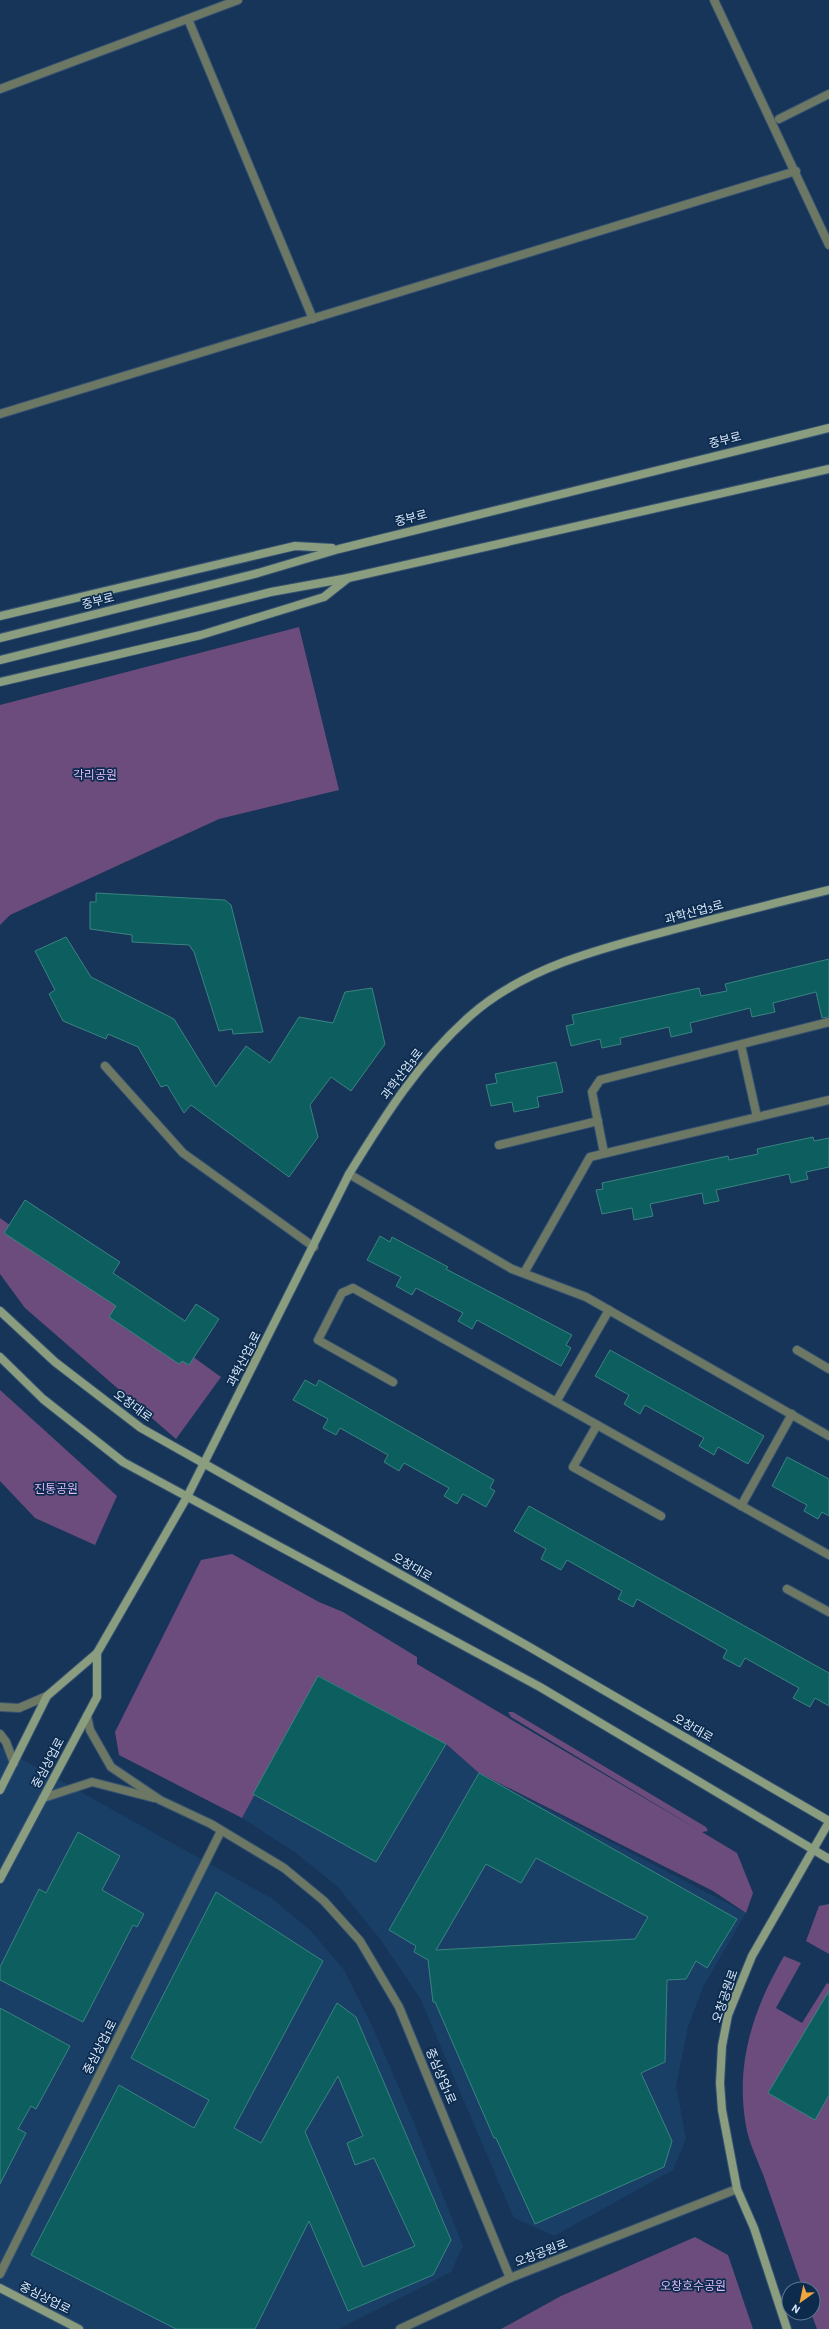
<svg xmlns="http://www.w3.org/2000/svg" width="829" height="2329" font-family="'Alegreya Sans','Noto Sans KR',sans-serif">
	<rect width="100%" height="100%" fill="#163558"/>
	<g fill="#1a3f67">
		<path d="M318,1676L446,1744L479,1773L746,1913L703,1987L688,2027L676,2086L686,2139L673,2170L554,2236L514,2218L420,1998L380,1939L337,1886L296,1853L242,1818Z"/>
		<path d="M0,1747L271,1898L310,1930L344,1970L373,2028L412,2118L463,2246L451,2272L339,2329H0Z"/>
	</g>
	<g fill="#6c4c7d">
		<path d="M299,627L339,790L219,819L10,915L0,925V705Z"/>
		<path d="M0,1218L221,1377L176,1439L25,1308L0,1274Z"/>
		<path d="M0,1390L117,1496L95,1545L35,1518L0,1481Z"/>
		<path d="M232,1554L319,1602L343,1612L417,1657V1664L702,1832L511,1717L508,1712H513L706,1827L708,1831L702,1832L737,1853L753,1893L746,1913L713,1891L479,1773L446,1744L319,1676L242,1818L119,1755L115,1732L201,1560Z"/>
		<path d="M829,1904V1954L806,1941L819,1906Z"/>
		<path d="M784,1956L801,1963L776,2008L802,2023L827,1983L829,1984V2329H817L811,2313H813V2289H803C790,2252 777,2215 764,2177C758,2161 749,2143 746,2126C735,2063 753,2010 784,1956Z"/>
		<path d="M695,2237L728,2255L753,2329H501L561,2296Z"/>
	</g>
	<g fill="#0c5f5e" stroke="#3b8381" fill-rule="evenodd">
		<path d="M96,893L225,900L231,905L263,1032L233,1034L232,1029L219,1031L194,952L189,945L132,942V935L90,929V902H96Z"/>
		<path d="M66,937L91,977L174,1019L216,1087L246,1046L270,1063L299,1017L333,1023L345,992L372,988L385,1044L351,1091L331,1077L310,1105L318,1137L289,1177L191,1105L184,1113L167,1085L161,1087L138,1047L108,1034L106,1039L63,1021L49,994L55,990L35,951Z"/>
		<path d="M829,959V1017L822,1018L816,992L773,1003L775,1012L752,1017L750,1008L690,1023L692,1032L671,1037L669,1027L620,1038L621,1044L602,1048L600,1039L571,1046L566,1026L574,1024L572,1015L699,988L701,996L727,991L725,984Z"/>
		<path d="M556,1062L563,1092L537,1097L539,1107L514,1112L512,1102L491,1106L486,1085L497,1083L495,1074Z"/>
		<path d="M813,1137L814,1141L829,1138V1167L806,1172L808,1179L791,1183L789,1174L716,1190L719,1201L704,1204L702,1193L650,1204L653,1216L634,1220L632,1208L602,1214L596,1190L603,1189L602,1183L728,1156L729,1160L758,1154L757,1149Z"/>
		<path d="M25,1200L120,1262L113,1273L185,1321L196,1304L219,1319L189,1365L182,1361L179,1364L109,1317L116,1306L4,1233Z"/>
		<path d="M380,1236L390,1242L392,1237L448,1267L446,1269L572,1335L566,1345L571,1348L561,1366L477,1320L472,1329L458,1321L463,1313L416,1288L412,1295L396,1286L401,1277L367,1260Z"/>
		<path d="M610,1350L764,1436L748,1464L718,1447L714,1455L699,1446L704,1438L645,1405L640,1414L624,1404L629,1395L595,1376Z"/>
		<path d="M305,1380L316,1386L319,1380L494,1480L490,1488L495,1491L486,1507L463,1494L457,1504L444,1496L449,1488L404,1463L399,1471L384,1462L388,1455L340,1428L336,1435L323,1428L328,1419L293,1400Z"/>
		<path d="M787,1457L829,1479V1516L822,1512L818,1519L804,1511L807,1505L772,1486Z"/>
		<path d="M529,1506L829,1673V1706L815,1698L810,1707L793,1698L799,1688L745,1658L740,1667L723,1658L727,1650L637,1599L633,1607L618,1599L622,1591L567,1560L561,1570L541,1559L546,1549L514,1531Z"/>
		<path d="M318,1676L446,1744L376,1862L253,1794Z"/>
		<path d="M479,1773L737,1919L707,1968L696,1961L686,1979L667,1980L665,2062L641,2073L672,2141L664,2167L535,2224L496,2138H494L435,2002H433L428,1960L414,1952L416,1946L389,1930ZM536,1858L648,1917L635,1939L436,1950L486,1864L521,1883Z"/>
		<path d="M78,1832L120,1856L102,1890L144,1914L137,1927L133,1925L83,2022L0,1980V1967L39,1889L46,1893Z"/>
		<path d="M216,1892L323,1961L234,2128L261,2143L337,2003L356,2017L451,2240L433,2275L348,2311L309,2221L255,2329H176L31,2255L119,2085L194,2128L209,2100L131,2058ZM338,2076L363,2136L347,2143L355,2165L374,2158L415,2246L363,2267L305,2132Z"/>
		<path d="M829,1991V2095L815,2120L768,2093Z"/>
		<path d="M0,2008L70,2046L36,2109L31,2106L18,2129L26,2133L0,2184Z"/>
	</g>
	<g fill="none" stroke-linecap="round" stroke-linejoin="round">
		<defs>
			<g id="lane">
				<path d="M779,119L829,94"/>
				<path d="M741,1045L757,1117"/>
				<path d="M499,1145L598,1121"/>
				<path d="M604,1153L592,1092L600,1080L829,1022"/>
				<path d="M349,1174L512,1269L586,1297L829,1436"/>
				<path d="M524,1273L590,1157L829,1100"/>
				<path d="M797,1350L829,1369"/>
				<path d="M393,1382L318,1340L342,1293L353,1288L829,1555"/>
				<path d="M556,1402L609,1310"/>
				<path d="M597,1425L573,1467L661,1516"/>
				<path d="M741,1506L792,1414"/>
				<path d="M787,1589L829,1612"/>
			</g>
			<g id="street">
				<path d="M714,0L829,245"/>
				<path d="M188,19L313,319"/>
				<path d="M0,89L238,0"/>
				<path d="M0,414L796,171"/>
				<path d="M105,1066L183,1153L314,1247"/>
				<path d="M0,1707L19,1708L47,1696"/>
				<path d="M87,1716L90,1730L111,1767L160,1800L211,1824L284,1868L324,1901L360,1941L399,2007L510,2278"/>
				<path d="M0,1734L6,1742L14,1763"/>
				<path d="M43,1798L92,1782L154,1798"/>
				<path d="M0,2274L221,1831"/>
				<path d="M400,2329L510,2278L737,2189"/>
			</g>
			<g id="secondary">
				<path d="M0,616L295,546L332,548"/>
				<path d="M0,638L258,573L339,549L829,428"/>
				<path d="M0,660L271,592L348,578L829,469"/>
				<path d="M0,682L201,635L324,597L348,578"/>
				<path d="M0,1311L55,1362L141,1428L526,1645L829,1821"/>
				<path d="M0,1357L43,1399L123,1462L540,1687L829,1859"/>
				<path d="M97,1653L187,1497L349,1174C384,1117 419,1061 470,1016C527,965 610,946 683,927C731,914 780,902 829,890"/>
				<path d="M0,1790L47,1696L97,1653V1697L0,1879"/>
				<path d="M0,2288L79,2329"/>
				<path d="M787,2329L754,2228L737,2189L722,2110L720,2083L722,2046L728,2015L752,1956L829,1822"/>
			</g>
		</defs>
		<use href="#lane" stroke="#365272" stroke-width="10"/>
		<use href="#street" stroke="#365272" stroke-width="10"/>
		<use href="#secondary" stroke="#365272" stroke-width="10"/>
		<use href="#lane" stroke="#6c7764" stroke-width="8"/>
		<use href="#street" stroke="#6c7764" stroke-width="8"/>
		<use href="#secondary" stroke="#8a9d7e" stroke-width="8"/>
	</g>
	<g text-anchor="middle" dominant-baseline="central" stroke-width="3.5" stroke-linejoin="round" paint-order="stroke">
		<g font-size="12" fill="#ddebfd" stroke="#0c2b4d">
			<text transform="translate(725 440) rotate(-14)">중부로</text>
			<text transform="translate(411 518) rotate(-14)">중부로</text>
			<text transform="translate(98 601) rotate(-14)">중부로</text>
			<text transform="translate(694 912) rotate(-15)">과학산업3로</text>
			<text transform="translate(402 1074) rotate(-53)">과학산업3로</text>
			<text transform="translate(244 1359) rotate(-63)">과학산업3로</text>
			<text transform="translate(133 1406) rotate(36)">오창대로</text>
			<text transform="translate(412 1567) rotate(30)">오창대로</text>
			<text transform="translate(693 1728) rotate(30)">오창대로</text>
			<text transform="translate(48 1763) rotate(-62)">중심상업로</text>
			<text transform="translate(725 1996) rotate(-71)">오창공원로</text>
			<text transform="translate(100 2047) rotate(-63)">중심상업1로</text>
			<text transform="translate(441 2076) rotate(67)">중심상업1로</text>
			<text transform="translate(541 2253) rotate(-21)">오창공원로</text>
			<text transform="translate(45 2298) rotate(27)">중심상업로</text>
		</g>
		<g font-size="12" fill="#e0b8f7" stroke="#0c2b4d">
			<text x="95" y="775">각리공원</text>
			<text x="56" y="1489">진통공원</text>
			<text x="693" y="2286">오창호수공원</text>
		</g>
	</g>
	<g transform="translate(801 2301) rotate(213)"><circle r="19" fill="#0c2b4d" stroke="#607893"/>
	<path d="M0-3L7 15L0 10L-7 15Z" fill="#eea73d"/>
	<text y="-6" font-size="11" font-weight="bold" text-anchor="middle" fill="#ddebfd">N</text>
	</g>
</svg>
